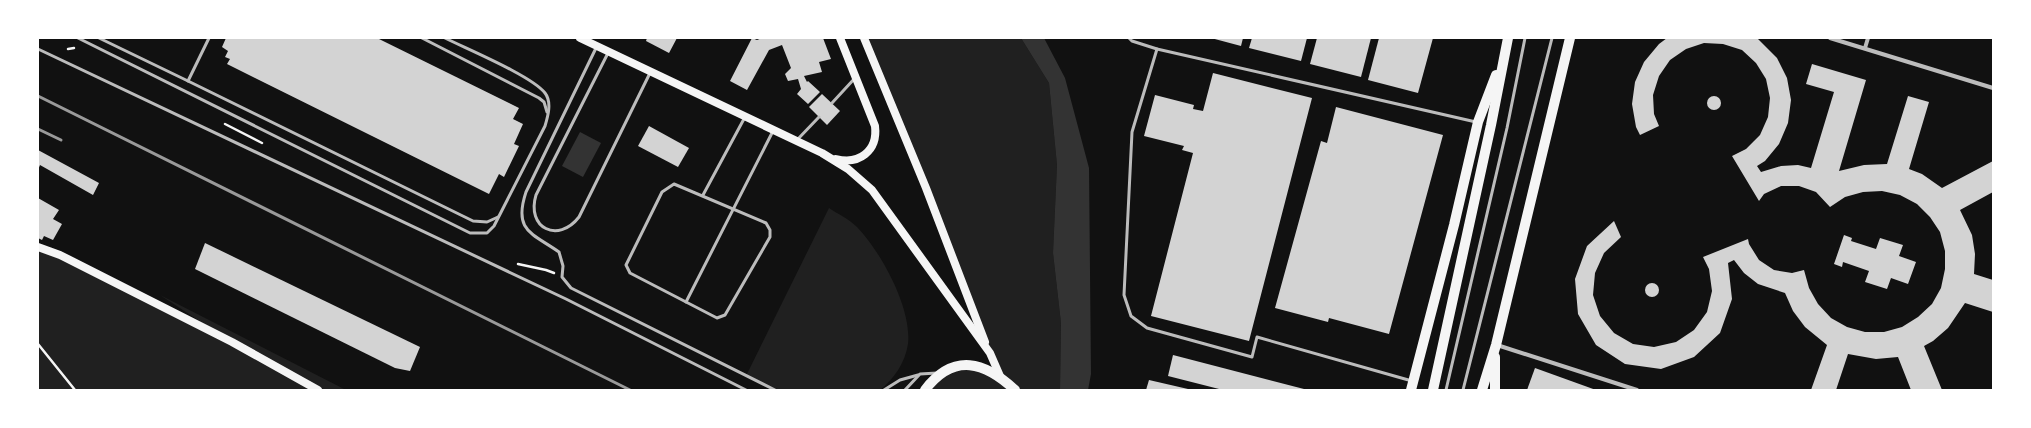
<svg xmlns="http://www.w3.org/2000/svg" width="2031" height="428" font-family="'PT Sans',sans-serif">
	<rect width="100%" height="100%" fill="#111"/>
	<g fill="#202020">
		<path d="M864,38H1021L1049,83L1057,165L1053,253L1061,323L1060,390H925L955,368L999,375Z"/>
		<path d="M829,208C838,214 849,219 857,227C881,252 912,308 908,344C905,363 894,379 880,390H775L746,376Z"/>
		<path d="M38,247L227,339L160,295L346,390H38Z"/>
	</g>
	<g fill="#333">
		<path d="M1021,38H1044L1065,78L1089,168L1091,374L1088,390H1060L1061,323L1053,253L1057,165L1049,83Z"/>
		<path d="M580,132L601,143L583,177L562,166Z"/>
	</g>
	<g fill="#d3d3d3">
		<path d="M226,38H377L519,108L513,119L523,124L514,144L519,146L504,177L499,174L489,194L227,64L230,59L225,57L228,51L222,47Z"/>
		<path d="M647,38H677L669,53L646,41Z"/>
		<path d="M752,38L757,40L762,38H823L831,59L819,62L822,72L804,76L807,82L808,81L820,92L808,104L797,94L801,89L798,79L788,81L785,74L791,68L782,45L769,50L747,90L730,81Z"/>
		<path d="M1211,38H1243L1241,46Z"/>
		<path d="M1252,38H1307L1301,61L1249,48Z"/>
		<path d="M1317,38H1371L1361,77L1310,64Z"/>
		<path d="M1379,38H1433L1418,93L1368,80Z"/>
		<path d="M1667,38H1757L1777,58L1787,78L1791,100L1788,123L1779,144L1765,161L1757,166L1761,172L1781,166L1798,165L1811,168L1834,92L1806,84L1812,64L1866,80L1839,171L1864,165L1887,164L1908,96L1929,102L1909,169L1922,174L1942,188L1993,161V192L1960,210L1972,235L1975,254L1974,274L1993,280V312L1965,303L1948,328L1933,341L1924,346L1942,390H1911L1898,357L1876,359L1848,354L1836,390H1811L1827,345L1805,327L1793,311L1785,293L1758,284L1744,273L1734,260L1728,263L1732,299L1720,333L1694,357L1661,369L1625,364L1596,345L1578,314L1575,279L1587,246L1614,221L1621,237L1604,253L1595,273L1593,295L1600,316L1614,333L1633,344L1654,347L1676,342L1694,330L1707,312L1712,291L1709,269L1703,257L1748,239L1749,244L1759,260L1774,270L1792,273L1804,270L1809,288L1818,304L1831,318L1847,327L1865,332H1884L1902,327L1918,317L1932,304L1941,288L1945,269V251L1940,232L1930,217L1917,204L1900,195L1882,191L1863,192L1845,197L1830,207L1816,192L1799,186H1781L1764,194L1759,201L1732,156L1746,149L1760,135L1768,117L1770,98L1766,79L1756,63L1742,50L1723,44L1704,43L1686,49L1670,60L1659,76L1653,95L1654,114L1659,126L1640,135L1636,127L1632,104L1635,82L1644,62L1659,44Z"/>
		<path d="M1213,73L1312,98L1249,341L1151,316L1193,153L1182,150L1184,146L1144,136L1155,95L1194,105L1193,109L1203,111Z"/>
		<path d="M822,94L840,111L827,125L809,107Z"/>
		<circle cx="1714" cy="103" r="7"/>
		<path d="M1336,107L1443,135L1389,334L1329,318L1328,322L1275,308L1321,141L1327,143Z"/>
		<path d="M649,126L689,148L678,167L638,146Z"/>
		<path d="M38,150L99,183L93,195L40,165L38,170Z"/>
		<path d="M38,198L59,210L53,219L62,224L53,240L44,236L42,240L38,238Z"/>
		<path d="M1844,235L1852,238L1851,241L1876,249L1880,238L1903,245L1899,256L1916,262L1908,284L1891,278L1887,289L1865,282L1869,271L1843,262L1842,267L1834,264Z"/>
		<path d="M205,243L420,347L410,371L395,368L195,269Z"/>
		<circle cx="1652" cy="290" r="7"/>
		<path d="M1173,355L1304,389V390H1223L1168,376Z"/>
		<path d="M1535,368L1596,390H1527Z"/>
		<path d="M1149,380L1188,389V390H1146Z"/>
	</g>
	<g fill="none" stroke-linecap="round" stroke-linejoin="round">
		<g stroke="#f5f5f5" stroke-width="2.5">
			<path d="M68,49L74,48"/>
			<path d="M225,124L262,143"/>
			<path d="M518,264L546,270L554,273"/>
			<path d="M38,344L75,390"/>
		</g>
		<g stroke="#bcbcbc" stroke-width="3">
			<path d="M78,38L470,233H487L494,226L545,126C548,116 552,102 545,93C532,76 467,49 445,38"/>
			<path d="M99,38L188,81"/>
			<path d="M209,38L188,81L473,221L487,222L498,217"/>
			<path d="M422,38L539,98L544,102L547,112"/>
			<path d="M1129,38L1132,41L1157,49L1476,122"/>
			<path d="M597,46L526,192C513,231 532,233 559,252L563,266L562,277L571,288L775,390"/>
			<path d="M38,49L566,299L746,390"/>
			<path d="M1157,49L1132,132L1124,295L1131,316L1147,328L1252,357L1257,337L1412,381"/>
			<path d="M608,53L536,195C526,228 558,244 579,217L650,73"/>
			<path d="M832,103L855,78"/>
			<path d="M797,140L819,117"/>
			<path d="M674,184L766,223L770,230V237L725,315L717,318L630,273L626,265L662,192Z"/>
			<path d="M703,195L745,117"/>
			<path d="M686,302L773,131"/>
			<path d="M884,390L900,380L918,375"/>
			<path d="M905,390L920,374L937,373"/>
			<path d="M1446,390L1507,128L1525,38"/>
			<path d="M1463,390L1552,38"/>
		</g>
		<g stroke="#bcbcbc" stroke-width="4">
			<path d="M1830,38L1993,88"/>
			<path d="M1865,48L1868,38"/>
			<path d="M1497,345L1637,390"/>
		</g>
		<g stroke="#f5f5f5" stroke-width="8">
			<path d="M580,38L822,153L848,169L872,190L990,353L1000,376"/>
			<path d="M864,38L926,188L985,342"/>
			<path d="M836,159C859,165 878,151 875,126L840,38"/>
			<path d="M38,247L60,255L232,342L318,390"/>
		</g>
		<g stroke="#f5f5f5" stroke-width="10">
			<path d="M925,390C954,352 985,362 1015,390"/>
			<path d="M1411,390L1454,225L1478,122L1496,75"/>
			<path d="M1433,390L1491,125L1508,38"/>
			<path d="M1482,390L1496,345L1570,38"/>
			<path d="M1495,390V357"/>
		</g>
		<g stroke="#9a9a9a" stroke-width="3">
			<path d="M38,96L630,390"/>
			<path d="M38,129L61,140"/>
		</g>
	</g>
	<rect width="2031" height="428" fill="none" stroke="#ffffff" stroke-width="78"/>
</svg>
